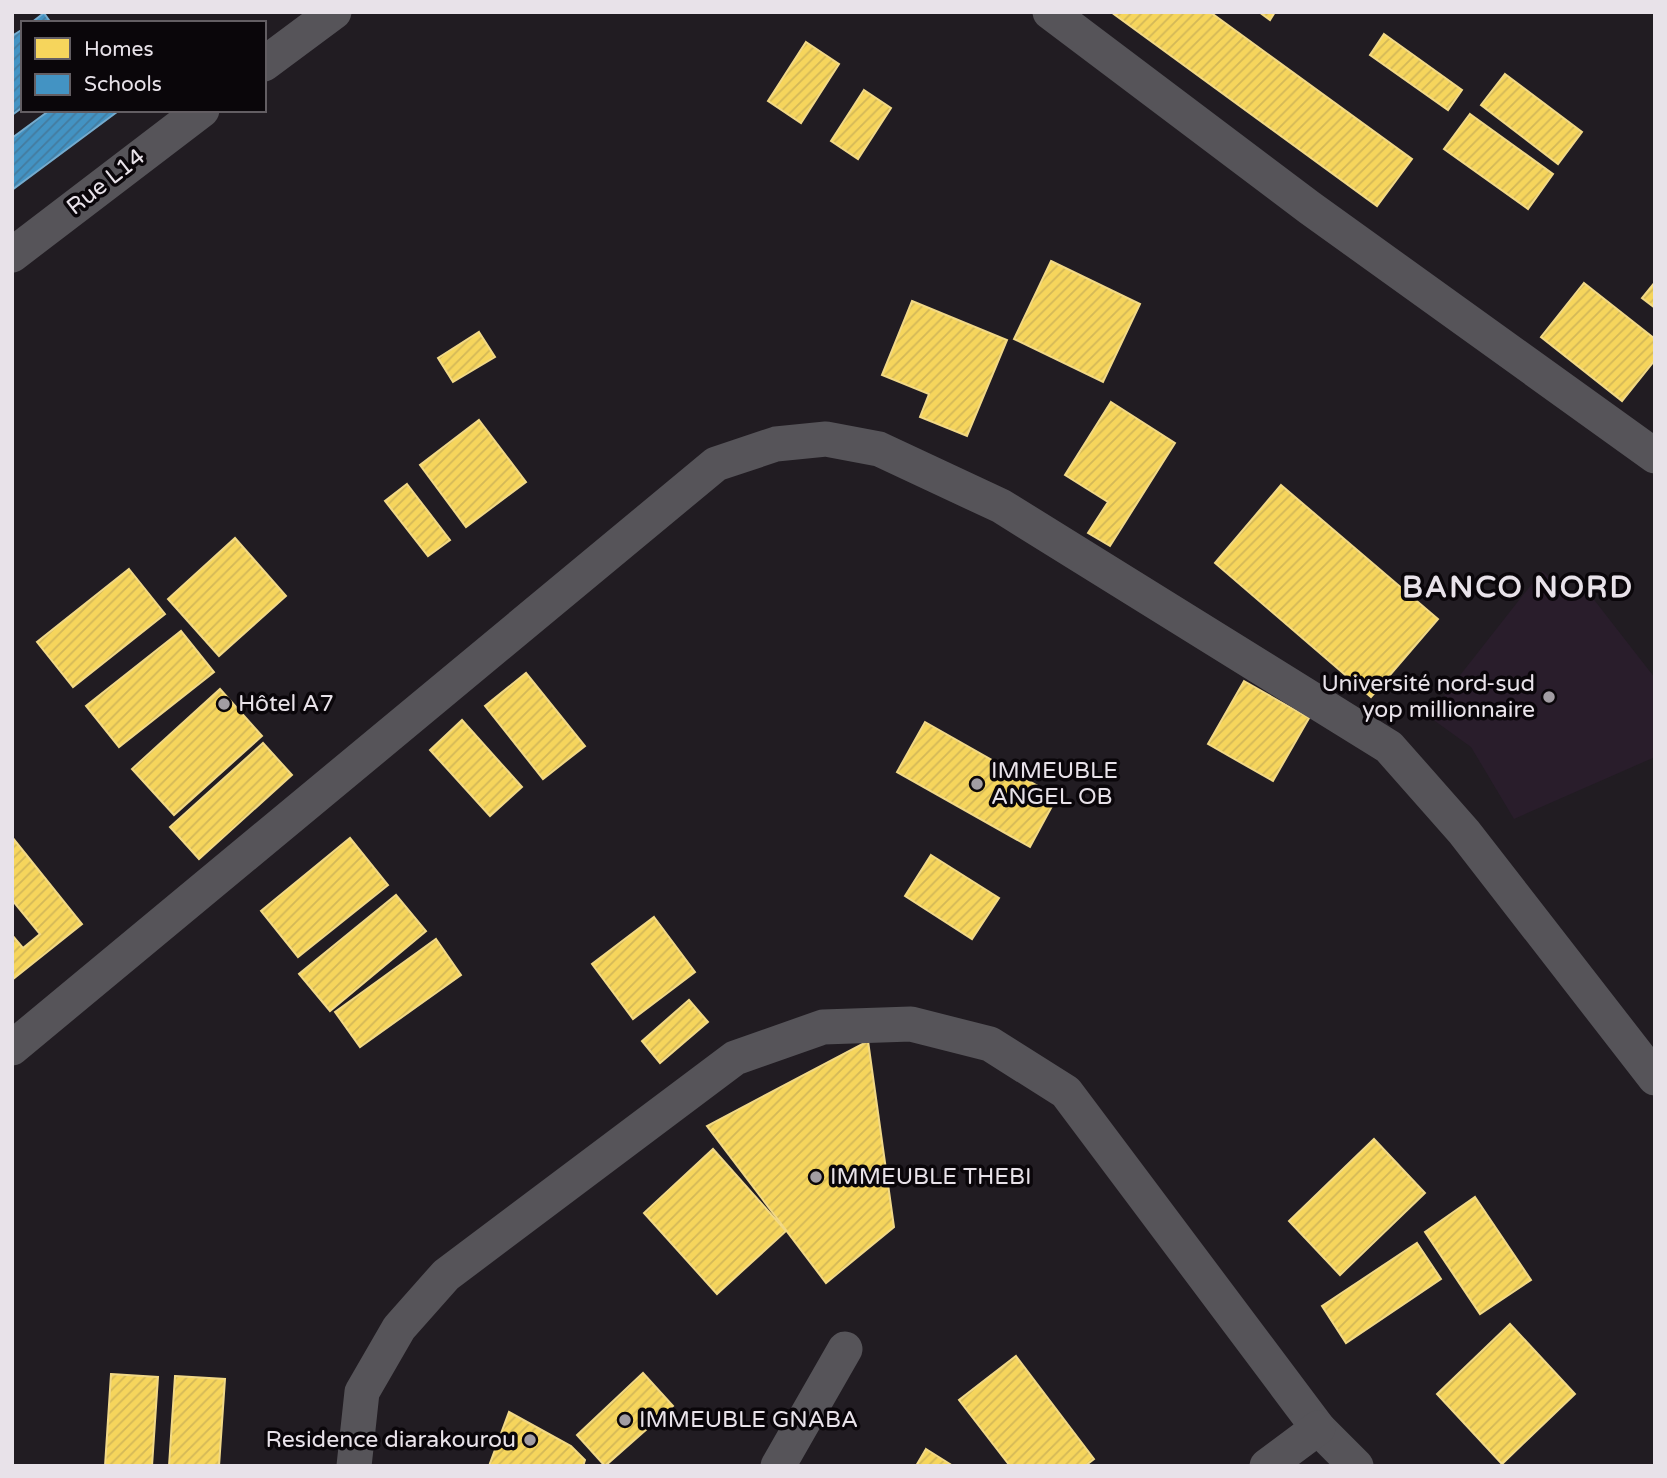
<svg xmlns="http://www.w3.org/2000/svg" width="1667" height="1478" font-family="'Varela Round',sans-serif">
	<defs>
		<pattern id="homes-hatch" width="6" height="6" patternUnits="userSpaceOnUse" patternTransform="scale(1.75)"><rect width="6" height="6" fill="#f6d55c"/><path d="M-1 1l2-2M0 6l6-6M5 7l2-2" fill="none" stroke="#d3b858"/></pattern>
		<pattern id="schools-hatch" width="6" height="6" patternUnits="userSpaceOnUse" patternTransform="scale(1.75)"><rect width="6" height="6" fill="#4393c3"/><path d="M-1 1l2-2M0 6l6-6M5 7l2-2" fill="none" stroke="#447b9e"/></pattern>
	</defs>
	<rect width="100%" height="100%" fill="#211c22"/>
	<path fill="#291d2b" d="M1542,571L1580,599L1588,592L1655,678V757L1514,819L1471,747L1428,716Z"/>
	<g fill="url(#homes-hatch)" stroke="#f2d986" stroke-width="2">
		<path d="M1111,12H1210L1412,159L1377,206Z"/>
		<path d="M1259,12H1275L1270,20Z"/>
		<path d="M1384,34L1462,90L1448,110L1370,55Z"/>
		<path d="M806,42L839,64L801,123L768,101Z"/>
		<path d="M1505,74L1582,132L1558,164L1481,105Z"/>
		<path d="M864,90L891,108L858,159L831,141Z"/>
		<path d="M1470,114L1553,174L1528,209L1444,149Z"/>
		<path d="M1051,261L1140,304L1103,382L1014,339Z"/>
		<path d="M1655,282V308L1642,298Z"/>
		<path d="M1584,283L1655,339V360L1622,401L1541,337Z"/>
		<path d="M912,301L1007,340L967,436L920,417L929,394L882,375Z"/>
		<path d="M479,332L495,357L453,382L438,358Z"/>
		<path d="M1111,402L1175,443L1110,546L1088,533L1108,502L1065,475Z"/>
		<path d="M479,420L526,482L466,527L420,465Z"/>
		<path d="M407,484L450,540L428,556L385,501Z"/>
		<path d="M1281,485L1438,619L1371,697L1215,563Z"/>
		<path d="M235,538L286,596L219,656L168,599Z"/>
		<path d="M129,569L165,614L73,687L37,642Z"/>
		<path d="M181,631L214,672L119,747L86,706Z"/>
		<path d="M526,673L585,746L543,779L485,706Z"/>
		<path d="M1244,681L1309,718L1273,781L1208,744Z"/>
		<path d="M220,689L262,736L174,815L132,769Z"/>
		<path d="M462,720L522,787L490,816L430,750Z"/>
		<path d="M925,722L1057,797L1030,847L897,772Z"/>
		<path d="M263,743L292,775L199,859L170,827Z"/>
		<path d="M12,837L82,924L12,980V935L23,948L40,934L12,900Z"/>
		<path d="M350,838L388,885L298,957L261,911Z"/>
		<path d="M931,855L999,898L972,939L905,896Z"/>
		<path d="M396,895L426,931L330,1011L299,974Z"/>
		<path d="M654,917L695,972L633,1019L592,964Z"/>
		<path d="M436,939L461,975L360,1047L335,1012Z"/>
		<path d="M689,1000L708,1022L660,1063L642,1041Z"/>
		<path d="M868,1041L894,1227L826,1283L707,1126Z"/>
		<path d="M1374,1139L1425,1193L1340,1275L1289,1221Z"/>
		<path d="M713,1149L786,1231L717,1294L644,1213Z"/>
		<path d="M1475,1197L1531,1280L1480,1314L1425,1232Z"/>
		<path d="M1417,1243L1441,1279L1346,1343L1322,1306Z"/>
		<path d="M1510,1324L1575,1394L1502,1464L1437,1394Z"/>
		<path d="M1016,1356L1094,1459L1085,1466H1010L959,1400Z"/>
		<path d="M643,1373L673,1406L605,1466L577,1435Z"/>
		<path d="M111,1374L158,1377L152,1466H105Z"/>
		<path d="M175,1376L225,1379L219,1466H169Z"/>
		<path d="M509,1412L571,1446L585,1460L583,1466H489Z"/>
		<path d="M926,1449L953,1466H916Z"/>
	</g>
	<g fill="url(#schools-hatch)" stroke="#74abce" stroke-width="2">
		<path d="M44,13L51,23H31Z"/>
		<path d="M23,29V107L12,115V36Z"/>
		<path d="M50,110L117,112L12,190V138Z"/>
	</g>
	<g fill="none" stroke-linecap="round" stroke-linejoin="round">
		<g stroke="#565459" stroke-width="35">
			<path d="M1050,12L1310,208L1655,456"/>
			<path d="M264,64L334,12"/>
			<path d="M12,255L202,110"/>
			<path d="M12,1048L716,464L776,444L826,439L879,449L1001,506L1389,747L1464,832L1655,1078"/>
			<path d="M354,1466L362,1392L399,1328L446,1275L735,1058L823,1027L911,1024L990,1044L1066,1092L1318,1428L1356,1466"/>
			<path d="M778,1466L845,1349"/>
			<path d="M1267,1466L1318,1428"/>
		</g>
	</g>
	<g fill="#a29da3" stroke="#0a060a" stroke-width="2.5">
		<circle cx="1549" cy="697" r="7"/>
		<circle cx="224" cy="704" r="7"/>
		<circle cx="977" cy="784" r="7"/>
		<circle cx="816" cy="1177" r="7"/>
		<circle cx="625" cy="1420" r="7"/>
		<circle cx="530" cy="1440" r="7"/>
	</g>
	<g text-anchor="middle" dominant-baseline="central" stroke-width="7" stroke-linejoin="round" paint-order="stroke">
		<g font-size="23" fill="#e8e2e9" stroke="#0a060a">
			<text transform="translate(106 182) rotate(-38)">Rue L14</text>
		</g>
		<g font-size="23" fill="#e8e2e9" stroke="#0a060a" text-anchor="start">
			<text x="1535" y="684" text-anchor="end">Université nord-sud<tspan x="1535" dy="26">yop millionnaire</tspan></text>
			<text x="238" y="704">Hôtel A7</text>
			<text x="991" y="771">IMMEUBLE<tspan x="991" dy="26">ANGEL OB</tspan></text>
			<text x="830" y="1177">IMMEUBLE THEBI</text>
			<text x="639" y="1420">IMMEUBLE GNABA</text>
			<text x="516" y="1440" text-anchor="end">Residence diarakourou</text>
		</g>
		<g font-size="30" font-weight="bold" letter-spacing="2" fill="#e8e2e9" stroke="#0a060a">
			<text x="1518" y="587">BANCO NORD</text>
		</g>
	</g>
	<rect width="1667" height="1478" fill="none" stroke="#e8e2e9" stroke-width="28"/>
	<rect x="21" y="21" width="245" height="91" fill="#0a060a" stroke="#635e63" stroke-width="2"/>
	<rect x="35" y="38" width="35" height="21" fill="#f6d55c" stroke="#635e63" stroke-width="2"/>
	<text x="84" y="56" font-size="21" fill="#e8e2e9">Homes</text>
	<rect x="35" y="74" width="35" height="21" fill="#4393c3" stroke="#635e63" stroke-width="2"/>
	<text x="84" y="91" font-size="21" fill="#e8e2e9">Schools</text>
</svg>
